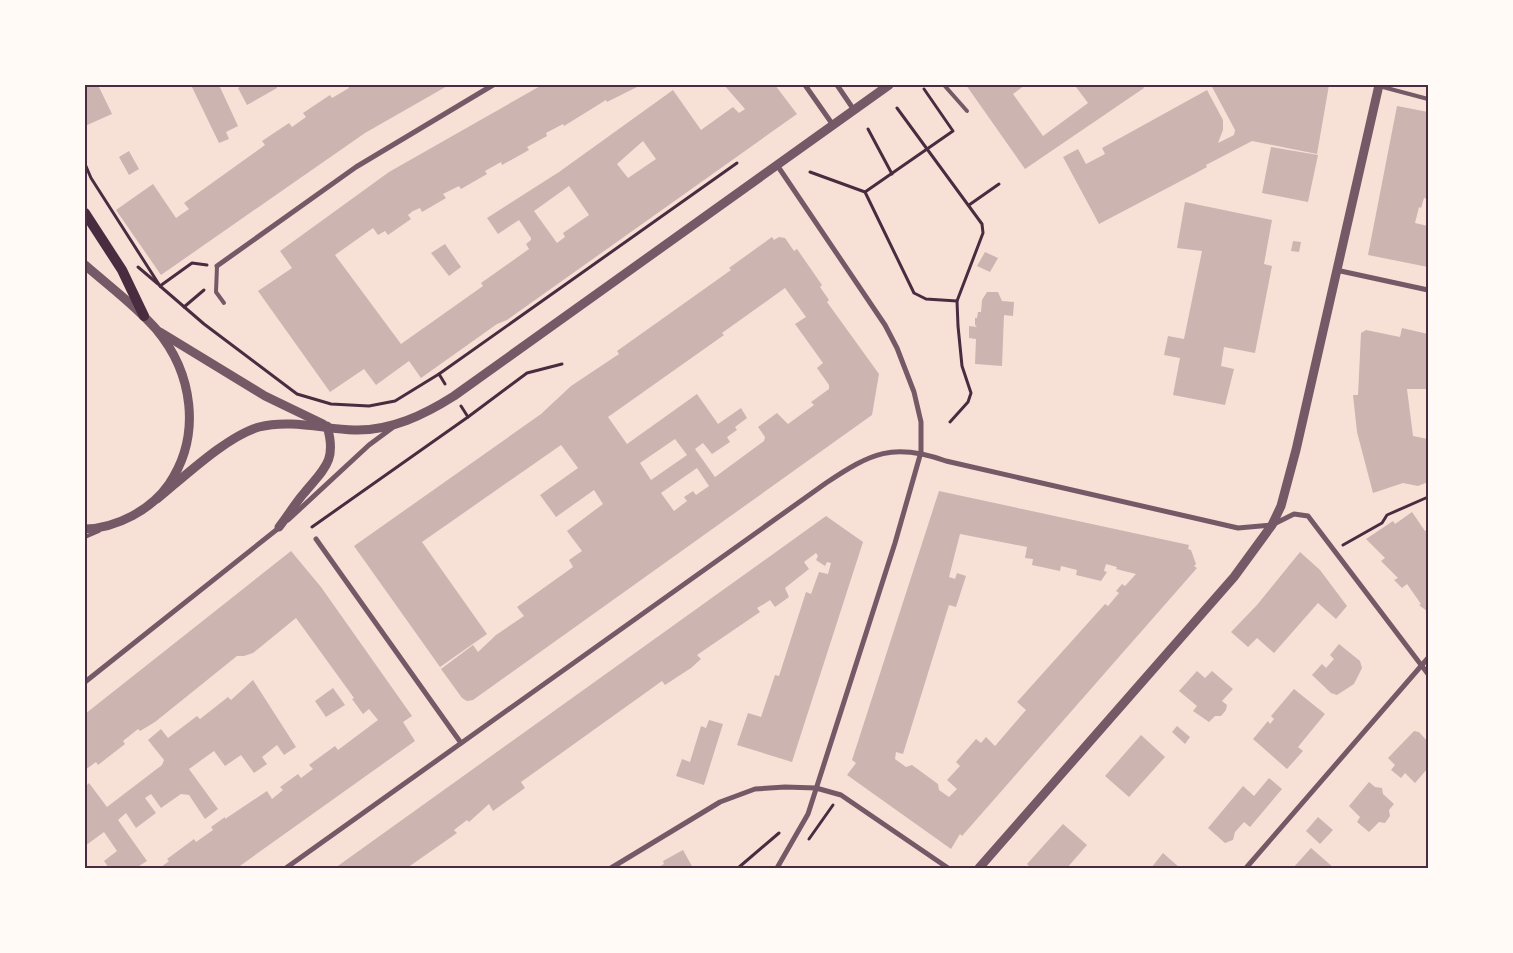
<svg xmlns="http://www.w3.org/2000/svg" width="1513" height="953" font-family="'Exo 2',sans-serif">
	<rect width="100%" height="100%" fill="#f7e1d7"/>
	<g fill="#ccb4b1" fill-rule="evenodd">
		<path d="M85,85H98L112,114L85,126Z"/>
		<path d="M191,85H219L238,126L226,132L229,139L219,143Z"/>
		<path d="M244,85H276L277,88L247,105L238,88Z"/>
		<path d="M347,85H449L365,133L161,275L116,210L153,184L176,218L189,209L184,203L265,145L262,141L289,123L292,127L306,117L303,113L330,95L332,98L349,88Z"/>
		<path d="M542,85H641L607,102L606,100L564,126L563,124L546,133L547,136L527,147L529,150L502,165L501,162L485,171L487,174L461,189L459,186L443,194L446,198L422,212L420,208L413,211L408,215L411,219L388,235L385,231L378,235L373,228L335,255L401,344L483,286L481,283L529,249L526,244L531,240V238L519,220L498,234L487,218L559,172L673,90L701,130L733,107L739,113L745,109L724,85H775L797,114L507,320L497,324L421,378L409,361L376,385L364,369L330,392L258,291L292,268L280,251L389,172ZM643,141L656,159L628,178L617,164ZM569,186L589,215L563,233L565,237L557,243L534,211Z"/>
		<path d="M966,85H1025L1013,94L1043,136L1088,103L1076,87L1079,85H1142L1144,88L1025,169Z"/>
		<path d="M1211,85H1329L1317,154L1252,141L1206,165L1207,167L1196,173L1099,224L1063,157L1078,149L1086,164L1105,154L1102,148L1207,90L1223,120V130L1218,143L1234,135L1235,130Z"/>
		<path d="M1397,106L1428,112V199L1424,198L1421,208L1419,207L1415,223L1428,226V267L1368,255Z"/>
		<path d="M1271,147L1318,155L1308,202L1262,193Z"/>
		<path d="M129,151L139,169L129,175L119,157Z"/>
		<path d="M1185,202L1272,220L1264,264L1272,266L1255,353L1224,347L1221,366L1234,369L1225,405L1173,395L1180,358L1164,355L1168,336L1184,339L1202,251L1177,248Z"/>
		<path d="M772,237L774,240L779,237L785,238L794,251L797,249L822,285L820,287L829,300L827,302L879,374L872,415L473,700L467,701L462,698L441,669L473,645L478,652L496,635L524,616L517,607L573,567L569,560L582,551L567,531L603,504L594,490L556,517L540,495L578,468L561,445L422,542L487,634L440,667L354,546L541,414L571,386L619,354L617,351L731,270L729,268ZM785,288L806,317L795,324L823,363L817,368L829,385V389L811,402L814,405L788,424L777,413L758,427L765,437L764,441L715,477L695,449L703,443L712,454L730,442L727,437L737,430L735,427L747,418L741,408L718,424L697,394L627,444L608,417L724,335L722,333ZM675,439L687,455L651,480L640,463ZM697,468L709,486L696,495L693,491L684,497L687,501L674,511L661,493Z"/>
		<path d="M1293,241L1301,242L1299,252L1291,251Z"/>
		<path d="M445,244L461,267L449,276L431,253Z"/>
		<path d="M985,252L998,258L990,272L977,266Z"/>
		<path d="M987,292H998L1002,301L1014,302L1013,316L1004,315L1002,366L975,364L976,339L969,338V326L977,327L975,325V318H977L978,312H981L982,300Z"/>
		<path d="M1402,328L1428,334V389H1407L1413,436L1428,439V482L1418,486L1403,483L1373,493L1357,432L1353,395H1358L1361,333L1366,330L1400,337Z"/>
		<path d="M939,491L1189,545L1188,549L1191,550L1196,564L1194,566L1197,568L962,836L960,834L951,849L847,775L856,763L852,760ZM960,534L1027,547L1025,558L1033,559L1032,565L1060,571L1061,566L1077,570L1076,575L1101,581L1107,572L1104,571L1106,564L1117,567L1116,569L1136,574L1125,586L1122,584L1116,591L1119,593L1108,606L1105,604L1017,702L1026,710L995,746L986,737L981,743L976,739L956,762L960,766L947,780L957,789L949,797L939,790L938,784L912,765L906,767L895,759L896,752L903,754L949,605L956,607L966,576L957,573L955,579L949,577Z"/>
		<path d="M1412,512L1425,531L1428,529V612L1419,605L1421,604L1407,584L1402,588L1394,580L1398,578L1381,561L1385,558L1366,539L1393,521L1395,524Z"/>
		<path d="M826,516L863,542L792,762L737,745L748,713L761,717L775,675L779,676L806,592L811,594L819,572L828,574L831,563L827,562L825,566L816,560L818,556L816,553L804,562L809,569L785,588L789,597L775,607L770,600L764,604L757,608L760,612L697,655L701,659L691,668L665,685L662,681L521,782L525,788L493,811L489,804L469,822L467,820L454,830L457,833L407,868H335Z"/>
		<path d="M291,551L321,587L412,716L403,722L415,741L237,868H160L169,861L167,859L194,839L196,842L213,830L211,827L225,817V819L267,791L272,799L283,790L280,787L298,774L301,778L313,769L309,765L335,746L338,750L378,720L369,709L363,714L352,699L354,698L296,618L253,653L244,656H237L155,722L140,731L138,729L123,741L125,744L98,765L96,762L85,770V714Z"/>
		<path d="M1300,552L1320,570L1347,606L1336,619L1318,603L1274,653L1257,638L1248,647L1231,632L1257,605Z"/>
		<path d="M1339,644L1360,661L1362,668L1354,684L1337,695L1331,693L1312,675L1322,664L1326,668L1334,659L1330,655Z"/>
		<path d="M1197,671L1205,678L1212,671L1233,689L1222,701L1227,705L1226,710L1221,716H1215L1209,722L1193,711L1197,706L1179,691Z"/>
		<path d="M253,680L296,747L284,755L277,745L262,757L267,764L254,773L241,755L225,766L214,751L189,769L218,809L205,819L189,795L181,794L161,808L151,794L145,798L156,813L136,828L126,813L118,820L147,861L136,868H109L104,861L117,851L104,832L85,846V787L89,783L107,807L162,765L164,760L148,740L161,729L168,738L197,716L200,719L228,697L231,700Z"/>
		<path d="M333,688L345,705L326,717L315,701Z"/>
		<path d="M1294,689L1325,714L1298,747L1303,751L1287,769L1253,739L1268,721L1270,724L1274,719L1271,716Z"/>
		<path d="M709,720L723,724L704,785L676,776L682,759L690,762L701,726L706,728Z"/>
		<path d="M1177,726L1190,737L1185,744L1172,732Z"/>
		<path d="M1414,731L1419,732L1428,742V768L1415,783L1405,773L1401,778L1391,770L1395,765L1388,758Z"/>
		<path d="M1141,735L1165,757L1129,797L1105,776Z"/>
		<path d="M1269,778L1282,789L1250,827L1244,822L1235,832L1233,840L1225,843L1208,828L1243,786L1254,796Z"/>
		<path d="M1369,782L1375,787L1382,788L1383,794L1394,804L1389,810L1390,816L1385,823L1379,822L1369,832L1357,822L1360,817L1349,806Z"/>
		<path d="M1318,817L1333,830L1320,844L1306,831Z"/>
		<path d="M1063,824L1087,845L1067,868H1031L1027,864Z"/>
		<path d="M1311,848L1334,868H1293Z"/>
		<path d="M683,850L693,868H652L656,866L657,868L664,864L663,861Z"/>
		<path d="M1163,853L1180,868H1151Z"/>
	</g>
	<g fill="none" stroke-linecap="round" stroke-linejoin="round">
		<g stroke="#4a2c40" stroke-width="3">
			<path d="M897,108L982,224L983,233L957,301"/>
			<path d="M868,129L892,174"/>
			<path d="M85,164L91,178L160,286L204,324L297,394L331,404L369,406L395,401L439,374L445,384"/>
			<path d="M810,172L865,192L914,293L926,299L957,301L958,326L962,366L971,393L968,402L950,422"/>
			<path d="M865,192L953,131L924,89"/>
			<path d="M969,205L999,184"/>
			<path d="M138,267L158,284"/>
			<path d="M160,286L192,263L207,265"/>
			<path d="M184,307L204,290"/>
			<path d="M439,374L737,163"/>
			<path d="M468,417L527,373L562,364"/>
			<path d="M312,527L468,417L461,406"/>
			<path d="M1343,545L1382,523L1387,515L1428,497"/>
			<path d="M809,839L833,805"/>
			<path d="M738,868L779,833"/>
		</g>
		<g stroke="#755966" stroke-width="4">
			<path d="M944,85L967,111"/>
			<path d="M1379,86L1428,99"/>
			<path d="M217,266L216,292L224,303"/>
			<path d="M85,537L99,531"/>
		</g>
		<g stroke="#755966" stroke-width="5">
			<path d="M805,85L833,125"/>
			<path d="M837,85L854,110"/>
			<path d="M777,165L885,325L897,348L914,392L921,422V452L895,543L808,814L777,868"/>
			<path d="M217,266L356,167L493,85"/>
			<path d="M1336,270L1428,290"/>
			<path d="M288,520L369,445L392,428"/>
			<path d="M316,539L461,743"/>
			<path d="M85,682L280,527"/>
			<path d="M286,868L826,483C871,453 893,442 946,461L1238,528L1272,525L1294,514L1308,516L1428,674"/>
			<path d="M611,868L720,802L755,789L785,787L816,788L841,795L948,868"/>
			<path d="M1246,868L1428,658"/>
		</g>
		<g stroke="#755966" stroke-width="9">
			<path d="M85,265C109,286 135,305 156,329C193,373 202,435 169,484C151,510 117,528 85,529"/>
			<path d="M160,332L265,396L323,424"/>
			<path d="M157,499C184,477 227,436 259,427C290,419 324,429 354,430C391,431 424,415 454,396L889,85"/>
			<path d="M279,527C288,516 295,503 305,492C325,468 337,460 327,426"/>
			<path d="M979,868L1234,577L1272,525L1281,506L1296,450L1379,85"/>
		</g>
		<path stroke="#4a2c40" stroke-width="10" d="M85,213L122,270L144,316"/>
	</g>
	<rect width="1513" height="953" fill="none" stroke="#fffaf5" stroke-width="172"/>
	<rect x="86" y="86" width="1341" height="781" fill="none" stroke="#4a2c40" stroke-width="2"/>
</svg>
